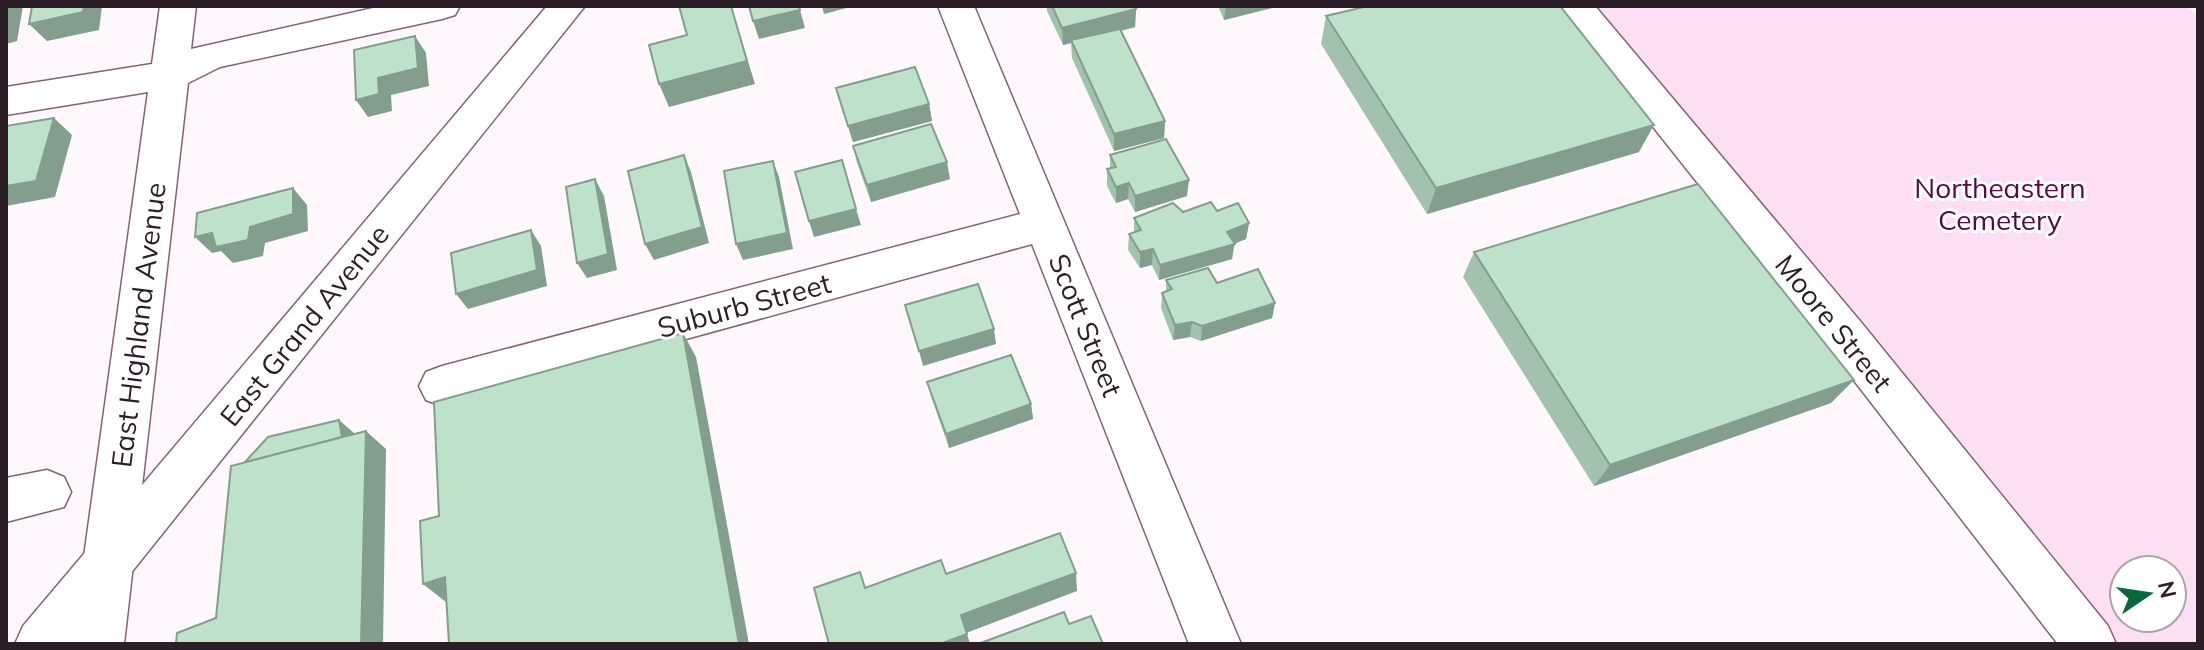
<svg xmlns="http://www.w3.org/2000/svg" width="2204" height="650" font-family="Mulish,sans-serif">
	<rect width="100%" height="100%" fill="#fef7fb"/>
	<path fill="#fcdff2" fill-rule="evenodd" d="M1589,6H2184L2198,15V644H2099ZM2124,570H2172V618H2124Z"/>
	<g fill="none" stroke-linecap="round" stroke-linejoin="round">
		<defs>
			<g id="street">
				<path d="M160,6H196L191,49L382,6H460L455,15L442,19L220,67L188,83L124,644H72L148,92L6,115V87L152,64Z"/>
				<path d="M938,6H974L1241,644H1189L1032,244L442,406L426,400L419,386L426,372L442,366L1020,214Z"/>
				<path d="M1557,6H1595L1860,321L2108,626L2116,644H2058L1828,347Z"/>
				<path d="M47,470L64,477L71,492L64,507L6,522V478Z"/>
			</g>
			<path id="secondary" d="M547,6H585L74,644H15L23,626Z"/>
		</defs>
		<use href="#street" stroke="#826378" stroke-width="3"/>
		<use href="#secondary" stroke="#826378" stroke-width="3"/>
		<use href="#street" fill="#fff" fill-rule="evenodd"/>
		<use href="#secondary" fill="#fff" fill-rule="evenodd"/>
	</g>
	<g fill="#a3c2ad">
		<path d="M1047,6H1134L1136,9L1135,27L1121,31L1165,121L1164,138L1114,151L1072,58L1071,43L1063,45L1047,11Z"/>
		<path d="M1218,6H1280L1224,20Z"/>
		<path d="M1326,16L1639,152L1427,214L1321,44Z"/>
		<path d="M836,88L929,104L932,121L853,142Z"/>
		<path d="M853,146L950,179L871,202L857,163Z"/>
		<path d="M1110,155L1187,196L1135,212L1128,199L1116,203L1107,186V169H1110Z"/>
		<path d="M1217,211L1249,223L1246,239L1235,243L1232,259L1159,280L1152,265L1140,268L1128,250L1129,234L1134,232V218L1183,212Z"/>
		<path d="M1474,252L1831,403L1594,486L1463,277Z"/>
		<path d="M1166,280L1217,283L1275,303L1272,318L1201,341L1190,337L1173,340L1161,308L1162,293L1166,291Z"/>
		<path d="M928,382L1031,404L1033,419L949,448L931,396Z"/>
	</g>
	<g fill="#849e8d">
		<path d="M6,6H23L17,41L6,44Z"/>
		<path d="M84,6H102L99,30L47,41L29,24Z"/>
		<path d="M731,6L755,84L669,107L659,84Z"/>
		<path d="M822,6H854L824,14Z"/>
		<path d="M1226,6H1280L1224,20Z"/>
		<path d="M1136,9L1135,27L1072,43L1071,40V43L1063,45L1062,28Z"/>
		<path d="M800,10L805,28L759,39L753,21Z"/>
		<path d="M415,36L426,53L429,86L391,95L392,111L368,117L356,100L378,78Z"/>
		<path d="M929,104L932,121L853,142L848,126Z"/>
		<path d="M54,118L72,135L55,197L6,206V186Z"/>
		<path d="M1165,121L1164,138L1114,151V134Z"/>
		<path d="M1654,125L1639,152L1427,214L1436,188Z"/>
		<path d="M684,155L691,172L709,243L654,260L645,244Z"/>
		<path d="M773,161L779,177L793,249L743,260L736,244Z"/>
		<path d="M947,162L950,179L871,202L867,185Z"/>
		<path d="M595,179L604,196L617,270L587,278L577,263Z"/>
		<path d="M1189,180L1187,196L1135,212V196Z"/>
		<path d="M1129,183L1128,199L1116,203V187Z"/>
		<path d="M293,188L307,205L308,231L265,243L263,256L233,263L221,251L212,253L195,237L250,227Z"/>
		<path d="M856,209L861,225L814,237L809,221Z"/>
		<path d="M1249,223L1246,239L1234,244L1232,259L1159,280L1160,265L1227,232Z"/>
		<path d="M531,230L541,246L547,286L468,309L456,294Z"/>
		<path d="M1153,249L1152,265L1140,268V252Z"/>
		<path d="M1275,303L1272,318L1201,341L1202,326Z"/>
		<path d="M1192,322L1190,337L1173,340L1175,325Z"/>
		<path d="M994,329L996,344L923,366L919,351Z"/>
		<path d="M683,333L696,357L749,644H739Z"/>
		<path d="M1854,380L1831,403L1594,486L1610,465Z"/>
		<path d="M1031,404L1033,419L949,448L946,434Z"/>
		<path d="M339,420L355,434L238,471Z"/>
		<path d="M366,431L386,449L383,644H361Z"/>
		<path d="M1076,573L1077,591L966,633L961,615Z"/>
		<path d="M445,577L446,602L423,584Z"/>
		<path d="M967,634L970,644H940Z"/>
	</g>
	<g fill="#bde1c9" stroke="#849e8d" stroke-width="2">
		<path d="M32,6H84L83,12L29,24Z"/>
		<path d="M679,6H731L747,61L659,84L649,45L687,35Z"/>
		<path d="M749,6H799L800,10L753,21Z"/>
		<path d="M1052,6H1134L1136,9L1062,28Z"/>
		<path d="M1368,6H1560L1654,125L1436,188L1326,16Z"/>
		<path d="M1120,29L1165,121L1114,134L1071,40Z"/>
		<path d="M415,36L418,68L378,78L379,94L356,100L354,50Z"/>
		<path d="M915,67L929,104L848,126L836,88Z"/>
		<path d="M54,118L36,181L6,186V126Z"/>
		<path d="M931,124L947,162L867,185L853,146Z"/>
		<path d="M1166,139L1189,180L1135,196L1129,183L1116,187L1107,169L1116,167L1110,155Z"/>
		<path d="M684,155L702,227L645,244L628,171Z"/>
		<path d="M842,160L856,209L809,221L795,172Z"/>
		<path d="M773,161L787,233L736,244L724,171Z"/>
		<path d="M595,179L608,254L577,263L566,187Z"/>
		<path d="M1698,184L1854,380L1610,465L1474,252Z"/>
		<path d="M293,188V214L250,227L248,240L216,247L212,233L195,237L197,213Z"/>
		<path d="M1211,202L1217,211L1238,203L1249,223L1227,232L1235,244L1160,265L1153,249L1140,252L1129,234L1141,230L1134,218L1173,203L1183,212Z"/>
		<path d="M531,230L537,270L456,294L451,253Z"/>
		<path d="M1208,268L1217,283L1258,269L1275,303L1202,326L1192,322L1175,325L1162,293L1172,289L1166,280Z"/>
		<path d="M978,284L994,329L919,351L905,305Z"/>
		<path d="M683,333L739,644H449L445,577L423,584L420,521L439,516L434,402Z"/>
		<path d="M1011,355L1031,404L946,434L927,382Z"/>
		<path d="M339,420L342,437L245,462L268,437Z"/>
		<path d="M366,431L361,644H176L177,633L216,618L231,466Z"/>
		<path d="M1060,533L1076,573L961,615L967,634L940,644H829L814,588L860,572L865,588L941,560L946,574Z"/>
		<path d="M1064,612L1069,624L1091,616L1103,644H978Z"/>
	</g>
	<g text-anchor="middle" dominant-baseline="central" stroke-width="6" stroke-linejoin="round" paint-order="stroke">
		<g font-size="28" fill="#5a0549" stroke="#fff">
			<text x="2000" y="187">Northeastern<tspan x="2000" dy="32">Cemetery</tspan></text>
		</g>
		<g font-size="28" fill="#2b1e27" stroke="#fff">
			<text transform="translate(744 305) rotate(-15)">Suburb Street</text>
			<text transform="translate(1834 323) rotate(51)">Moore Street</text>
			<text transform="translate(138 325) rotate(-83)">East Highland Avenue</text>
			<text transform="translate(304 325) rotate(-51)">East Grand Avenue</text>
			<text transform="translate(1086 325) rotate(68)">Scott Street</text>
		</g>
	</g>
	<rect width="2204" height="650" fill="none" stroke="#2b1e27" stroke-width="16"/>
	<g transform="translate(2148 594) rotate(77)"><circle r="38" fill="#ffffff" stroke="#aaa5a9" stroke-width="2"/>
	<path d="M0-6L14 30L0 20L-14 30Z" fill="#08693d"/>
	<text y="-12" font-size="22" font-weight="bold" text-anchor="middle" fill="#2b1e27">N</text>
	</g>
</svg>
